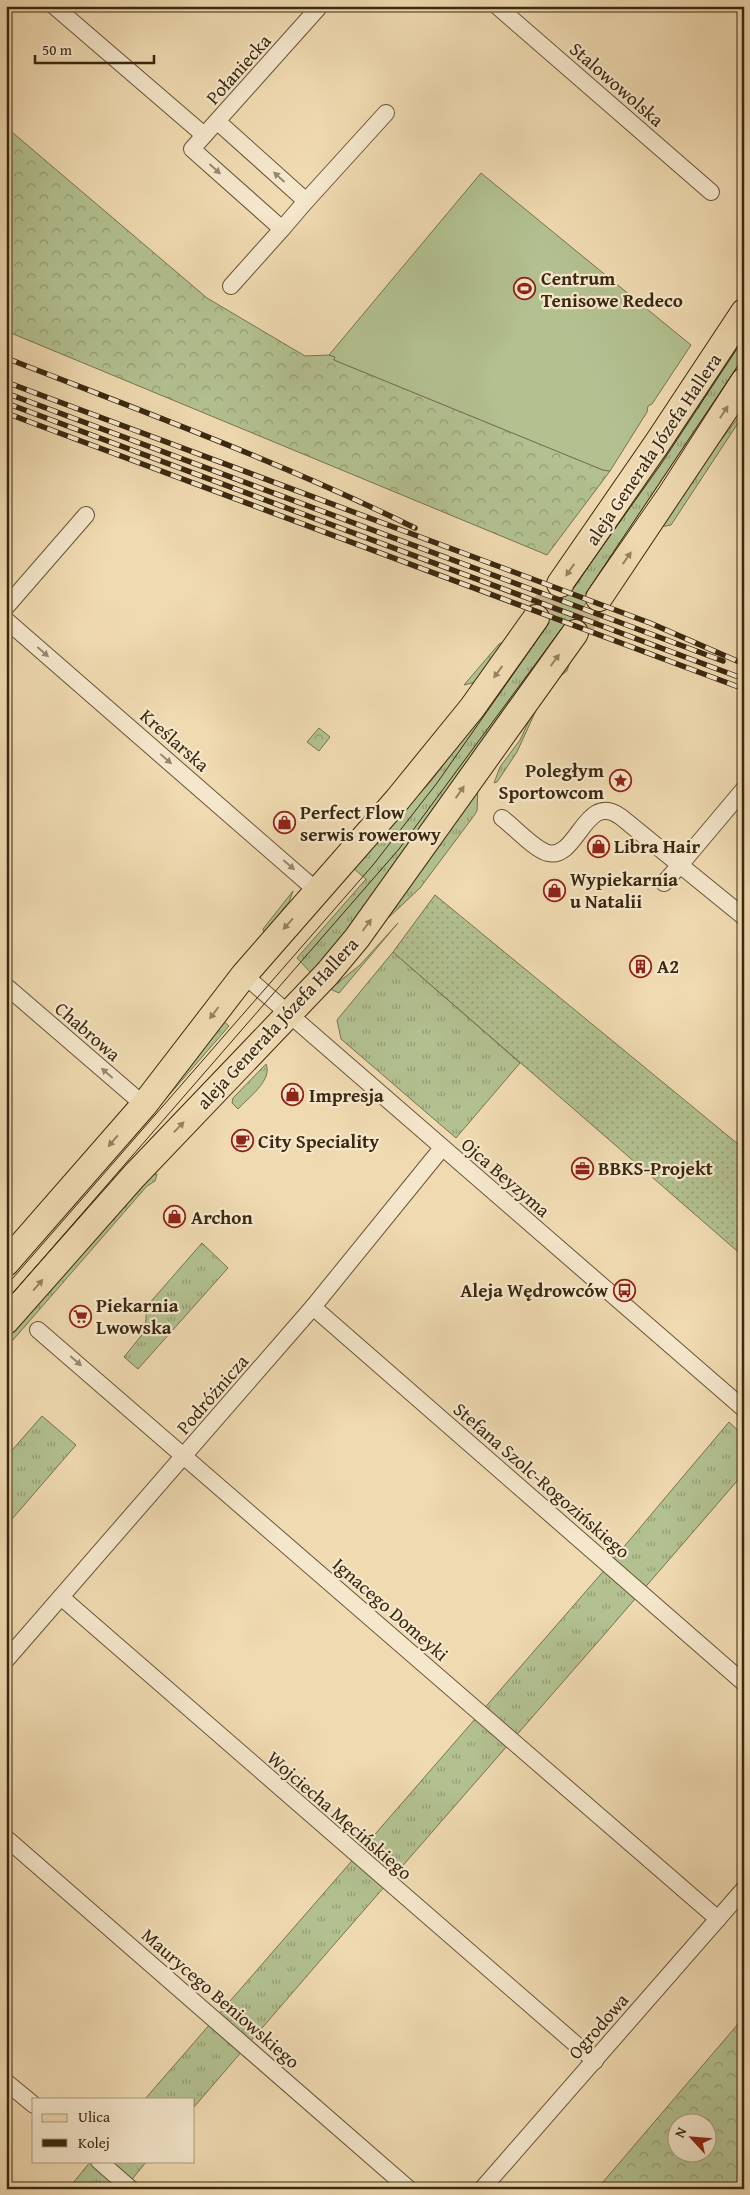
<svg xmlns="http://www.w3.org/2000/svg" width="750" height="2195" font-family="'Gentium Book Plus',serif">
	<defs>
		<pattern id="grass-tufts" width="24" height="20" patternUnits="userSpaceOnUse" patternTransform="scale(1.25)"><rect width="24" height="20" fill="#b3c191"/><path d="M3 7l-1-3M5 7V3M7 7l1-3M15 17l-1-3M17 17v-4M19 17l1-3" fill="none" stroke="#939d75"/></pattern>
		<pattern id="forest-crowns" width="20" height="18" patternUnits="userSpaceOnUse" patternTransform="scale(1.25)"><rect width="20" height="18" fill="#b3c191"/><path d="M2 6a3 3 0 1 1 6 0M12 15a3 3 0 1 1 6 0" fill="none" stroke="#939d75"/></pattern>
		<pattern id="garden-dots" width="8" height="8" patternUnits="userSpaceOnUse" patternTransform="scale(1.25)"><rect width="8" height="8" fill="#b3c191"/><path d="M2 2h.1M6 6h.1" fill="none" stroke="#939d75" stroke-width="1.8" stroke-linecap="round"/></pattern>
	</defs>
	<rect width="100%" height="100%" fill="#f0dab1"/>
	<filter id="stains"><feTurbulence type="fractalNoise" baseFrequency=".004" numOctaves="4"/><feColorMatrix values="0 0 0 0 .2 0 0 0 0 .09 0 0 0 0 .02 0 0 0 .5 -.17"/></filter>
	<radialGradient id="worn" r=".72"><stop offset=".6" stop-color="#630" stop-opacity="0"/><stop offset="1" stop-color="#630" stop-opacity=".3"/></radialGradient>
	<g fill="url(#grass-tufts)" stroke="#777450">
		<path d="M744,329V366L631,538L536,675L314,976L297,958L366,879L353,868L432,780L453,752L577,575Z"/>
		<path d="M744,410V414L671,525L660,527L714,449Z"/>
		<path d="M508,640L476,682L464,685L499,644Z"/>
		<path d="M571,658L567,671L559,677L538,706L517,752L497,782L494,783L500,767L520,740L535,708Z"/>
		<path d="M478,787L477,811L473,817L420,888L386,920Z"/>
		<path d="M293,891L289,902L264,932L263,929Z"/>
		<path d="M398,923L339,993L330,989L360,965Z"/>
		<path d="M393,952L520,1063L456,1138L341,1039L337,1020Z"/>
		<path d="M221,1019L229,1026L84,1193Z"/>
		<path d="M266,1064C273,1080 248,1098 238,1109L232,1103L233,1098Z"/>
		<path d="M157,1174L155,1181L147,1186L6,1348V1336L149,1176Z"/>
		<path d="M202,1243L228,1268L138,1369L124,1357L145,1331L147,1306Z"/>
		<path d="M42,1416L76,1445L6,1526V1457Z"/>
		<path d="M729,1422L744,1436V1473C562,1685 376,1894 194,2107V2099H145L601,1574Z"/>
		<path d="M91,2161H147L124,2189H68Z"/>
	</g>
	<g fill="url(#forest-crowns)" stroke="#777450" fill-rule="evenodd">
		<path d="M6,127L207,298L305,356L329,355L335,357L334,360L603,470L610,471L547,555L6,331Z"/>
		<path d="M319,728L330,737L319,751L307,742Z"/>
		<path d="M744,2017V2189H597ZM678,2122H708V2152H678Z"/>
	</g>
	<path fill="url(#garden-dots)" stroke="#777450" d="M435,895L744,1149V1257L393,952Z"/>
	<path fill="#b3c191" stroke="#777450" d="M481,173L691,345L652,404L648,406L647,412L610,471L603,470L334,360L335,357L329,355Z"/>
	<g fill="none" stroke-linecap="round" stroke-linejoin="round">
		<g stroke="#ccb691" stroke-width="26" stroke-dasharray="26 13" stroke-linecap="butt">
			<path d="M536,618L560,584"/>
			<path d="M575,633L599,598"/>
		</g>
		<defs>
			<g id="minor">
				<path d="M54,6L204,135"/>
				<path d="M497,6L711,192"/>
				<path d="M218,122L306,201L282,229L192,149L320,6"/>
				<path d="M306,201L386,113"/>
				<path d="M231,286L282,229"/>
				<path d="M6,607L86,515"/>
				<path d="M6,620L317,891"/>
				<path d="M502,818C513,826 535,850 548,853C578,860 585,790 621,817L680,865L744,789"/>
				<path d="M664,883L680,865L744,917"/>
				<path d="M244,975L744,1409"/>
				<path d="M6,986L144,1105"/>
				<path d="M313,1307L744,1683"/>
				<path d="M38,1330L718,1919"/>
				<path d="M61,1597L595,2061"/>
				<path d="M6,1660L313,1307L442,1148"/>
				<path d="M6,1838L409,2189"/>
				<path d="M6,2082L34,2105"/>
				<path d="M99,2161L131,2189"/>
				<path d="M482,2189L744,1889"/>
			</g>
			<g id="primary">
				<path d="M560,584L658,442L744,312"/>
				<path d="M599,598L744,381"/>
				<path d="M6,1263L144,1105L244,975L398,799L472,708L536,618"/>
				<path d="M6,1321L134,1176L327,974L357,938L575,633"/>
			</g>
		</defs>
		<use href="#minor" stroke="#685438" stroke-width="18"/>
		<use href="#primary" stroke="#3b2810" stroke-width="28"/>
		<use href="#minor" stroke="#f5e7cc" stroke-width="16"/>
		<use href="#primary" stroke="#f0dab1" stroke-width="26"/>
		<g stroke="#3b2810" stroke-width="1">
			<path d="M573,588L661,464L744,338"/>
			<path d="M586,593L659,488L744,356"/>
			<path d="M6,1286L373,865L437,783L549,623"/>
			<path d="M6,1301L399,849L562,628"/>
		</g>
		<defs>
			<g id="rail">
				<path d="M6,358C144,412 283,463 415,528"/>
				<path d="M6,382L650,623L744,664"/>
				<path d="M6,393L723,661"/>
				<path d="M6,403L744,679"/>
				<path d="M6,413L744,689"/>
			</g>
		</defs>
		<use href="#rail" stroke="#3b2810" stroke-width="5.5"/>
		<use href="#rail" stroke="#f5e7cc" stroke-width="4" stroke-dasharray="11" stroke-linecap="butt"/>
	</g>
	<defs><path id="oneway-solid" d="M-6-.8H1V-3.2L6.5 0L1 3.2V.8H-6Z" transform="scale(1.25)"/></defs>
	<g fill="#98886e">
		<use href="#oneway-solid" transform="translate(215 169) rotate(42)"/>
		<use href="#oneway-solid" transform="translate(279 177) rotate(-138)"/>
		<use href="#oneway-solid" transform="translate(43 652) rotate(41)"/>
		<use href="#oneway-solid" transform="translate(166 759) rotate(41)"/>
		<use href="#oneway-solid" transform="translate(289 865) rotate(41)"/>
		<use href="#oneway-solid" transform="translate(107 1073) rotate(-139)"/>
		<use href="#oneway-solid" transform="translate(76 1361) rotate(41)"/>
	</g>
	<g fill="#968160">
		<use href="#oneway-solid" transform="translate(724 412) rotate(-57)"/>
		<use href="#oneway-solid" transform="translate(627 558) rotate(-55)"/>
		<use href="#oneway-solid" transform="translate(570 570) rotate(125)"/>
		<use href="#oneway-solid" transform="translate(555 660) rotate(-54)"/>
		<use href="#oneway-solid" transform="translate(498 672) rotate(126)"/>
		<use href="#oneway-solid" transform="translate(460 792) rotate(-55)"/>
		<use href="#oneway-solid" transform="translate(288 924) rotate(132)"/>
		<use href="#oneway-solid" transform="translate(367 925) rotate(-53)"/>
		<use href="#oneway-solid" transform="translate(214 1013) rotate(127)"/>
		<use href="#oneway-solid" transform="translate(179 1127) rotate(-46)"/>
		<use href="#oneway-solid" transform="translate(113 1141) rotate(131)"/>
		<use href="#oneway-solid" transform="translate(38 1285) rotate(-49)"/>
	</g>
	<defs>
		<symbol id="stadium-ring" viewBox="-11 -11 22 22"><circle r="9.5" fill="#f5e7cc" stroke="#8f2418" stroke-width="1.5"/><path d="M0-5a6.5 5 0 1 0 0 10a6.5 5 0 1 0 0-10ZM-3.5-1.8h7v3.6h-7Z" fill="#8f2418"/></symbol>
		<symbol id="sight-ring" viewBox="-11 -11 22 22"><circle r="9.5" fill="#f5e7cc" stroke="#8f2418" stroke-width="1.5"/><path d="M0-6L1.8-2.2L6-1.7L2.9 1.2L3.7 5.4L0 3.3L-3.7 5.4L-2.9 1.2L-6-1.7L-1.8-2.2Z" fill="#8f2418"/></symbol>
		<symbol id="shop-ring" viewBox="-11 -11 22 22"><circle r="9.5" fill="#f5e7cc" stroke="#8f2418" stroke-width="1.5"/><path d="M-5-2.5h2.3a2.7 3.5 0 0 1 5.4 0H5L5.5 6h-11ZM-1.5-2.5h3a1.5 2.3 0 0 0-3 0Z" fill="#8f2418"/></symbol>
		<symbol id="building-ring" viewBox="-11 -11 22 22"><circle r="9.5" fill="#f5e7cc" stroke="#8f2418" stroke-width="1.5"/><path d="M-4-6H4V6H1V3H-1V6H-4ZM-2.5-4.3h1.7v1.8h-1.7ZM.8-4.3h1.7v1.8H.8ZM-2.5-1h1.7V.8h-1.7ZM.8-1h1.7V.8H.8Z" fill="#8f2418"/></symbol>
		<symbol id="cafe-ring" viewBox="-11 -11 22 22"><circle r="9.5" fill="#f5e7cc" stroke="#8f2418" stroke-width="1.5"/><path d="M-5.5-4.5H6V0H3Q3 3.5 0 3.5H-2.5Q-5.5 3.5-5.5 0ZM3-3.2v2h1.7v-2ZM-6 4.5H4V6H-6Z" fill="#8f2418"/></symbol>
		<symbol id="office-ring" viewBox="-11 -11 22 22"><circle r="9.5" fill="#f5e7cc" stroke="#8f2418" stroke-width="1.5"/><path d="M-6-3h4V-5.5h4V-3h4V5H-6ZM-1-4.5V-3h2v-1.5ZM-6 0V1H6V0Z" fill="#8f2418"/></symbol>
		<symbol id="bus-ring" viewBox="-11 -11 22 22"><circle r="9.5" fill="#f5e7cc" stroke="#8f2418" stroke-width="1.5"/><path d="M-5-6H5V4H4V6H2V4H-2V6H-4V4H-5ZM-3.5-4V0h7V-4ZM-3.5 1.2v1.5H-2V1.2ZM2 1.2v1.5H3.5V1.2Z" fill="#8f2418"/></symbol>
		<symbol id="supermarket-ring" viewBox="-11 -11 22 22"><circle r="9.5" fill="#f5e7cc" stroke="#8f2418" stroke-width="1.5"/><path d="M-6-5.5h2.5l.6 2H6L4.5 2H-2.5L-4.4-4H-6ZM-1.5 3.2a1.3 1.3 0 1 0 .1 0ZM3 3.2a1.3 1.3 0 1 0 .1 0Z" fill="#8f2418"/></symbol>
	</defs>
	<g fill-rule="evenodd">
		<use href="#stadium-ring" x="512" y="276" width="25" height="25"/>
		<use href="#sight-ring" x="608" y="768" width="25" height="25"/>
		<use href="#shop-ring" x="272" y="810" width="25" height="25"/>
		<use href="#shop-ring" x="586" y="834" width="25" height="25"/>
		<use href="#shop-ring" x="542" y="878" width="25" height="25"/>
		<use href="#building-ring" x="628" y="954" width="25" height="25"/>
		<use href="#shop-ring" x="280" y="1082" width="25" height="25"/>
		<use href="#cafe-ring" x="230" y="1128" width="25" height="25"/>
		<use href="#office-ring" x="570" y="1156" width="25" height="25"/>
		<use href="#shop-ring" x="162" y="1204" width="25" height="25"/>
		<use href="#bus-ring" x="612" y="1278" width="25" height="25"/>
		<use href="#supermarket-ring" x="68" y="1304" width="25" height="25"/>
	</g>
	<g text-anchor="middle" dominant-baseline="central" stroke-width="4.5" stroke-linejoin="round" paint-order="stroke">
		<g font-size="19" fill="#3b2810" stroke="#f5e7cc">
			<text transform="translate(238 69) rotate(-48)">Połaniecka</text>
			<text transform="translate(617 84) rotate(41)">Stalowowolska</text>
			<text transform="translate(653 449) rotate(-56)">aleja Generała Józefa Hallera</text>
			<text transform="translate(175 740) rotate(41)">Kreślarska</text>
			<text transform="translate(277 1023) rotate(-47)">aleja Generała Józefa Hallera</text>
			<text transform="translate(88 1031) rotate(41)">Chabrowa</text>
			<text transform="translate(506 1177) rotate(41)">Ojca Beyzyma</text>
			<text transform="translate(212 1394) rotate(-49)">Podróżnicza</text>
			<text transform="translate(542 1480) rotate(41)">Stefana Szolc-Rogozińskiego</text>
			<text transform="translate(391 1609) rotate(41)">Ignacego Domeyki</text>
			<text transform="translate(340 1815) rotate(41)">Wojciecha Męcińskiego</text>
			<text transform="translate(221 1998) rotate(41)">Maurycego Beniowskiego</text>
			<text transform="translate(598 2026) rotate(-49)">Ogrodowa</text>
		</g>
		<g font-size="19" font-weight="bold" fill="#3b2810" stroke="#f5e7cc" text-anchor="start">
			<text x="541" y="278">Centrum<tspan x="541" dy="22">Tenisowe Redeco</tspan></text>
			<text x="604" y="770" text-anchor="end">Poległym<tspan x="604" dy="22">Sportowcom</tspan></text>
			<text x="300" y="812">Perfect Flow<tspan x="300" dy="22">serwis rowerowy</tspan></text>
			<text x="614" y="846">Libra Hair</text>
			<text x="570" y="879">Wypiekarnia<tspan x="570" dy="22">u Natalii</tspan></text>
			<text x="657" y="966">A2</text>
			<text x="309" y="1095">Impresja</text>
			<text x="258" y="1141">City Speciality</text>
			<text x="598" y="1168">BBKS-Projekt</text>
			<text x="191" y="1217">Archon</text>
			<text x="608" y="1290" text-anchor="end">Aleja Wędrowców</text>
			<text x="96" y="1305">Piekarnia<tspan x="96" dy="22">Lwowska</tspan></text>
		</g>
	</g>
	<rect width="750" height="2195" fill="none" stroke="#f0dab1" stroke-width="25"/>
	<rect x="8" y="8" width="735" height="2180" fill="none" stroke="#3b2810" stroke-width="2.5"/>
	<rect x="12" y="12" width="725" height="2170" fill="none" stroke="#3b2810"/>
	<rect x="32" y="2098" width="162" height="65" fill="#f5e7cc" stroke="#ab9b81"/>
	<rect x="42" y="2114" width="25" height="8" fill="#f0dab1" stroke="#ab9b81"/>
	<text x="78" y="2122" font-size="15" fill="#3b2810">Ulica</text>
	<rect x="42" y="2139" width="25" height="8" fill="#3b2810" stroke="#ab9b81"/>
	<text x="78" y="2148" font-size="15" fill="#3b2810">Kolej</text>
	<g transform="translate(692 2138) rotate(296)"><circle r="24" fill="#f5e7cc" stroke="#ab9b81"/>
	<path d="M0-4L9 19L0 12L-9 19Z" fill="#8f2418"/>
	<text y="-8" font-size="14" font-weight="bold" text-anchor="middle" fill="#3b2810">N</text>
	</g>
	<path d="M35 55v8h119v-8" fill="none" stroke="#3b2810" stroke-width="2.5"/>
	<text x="42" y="55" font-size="15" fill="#3b2810" stroke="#f5e7cc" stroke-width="4" paint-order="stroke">50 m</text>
	<rect width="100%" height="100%" filter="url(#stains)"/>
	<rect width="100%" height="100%" fill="url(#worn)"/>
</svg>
